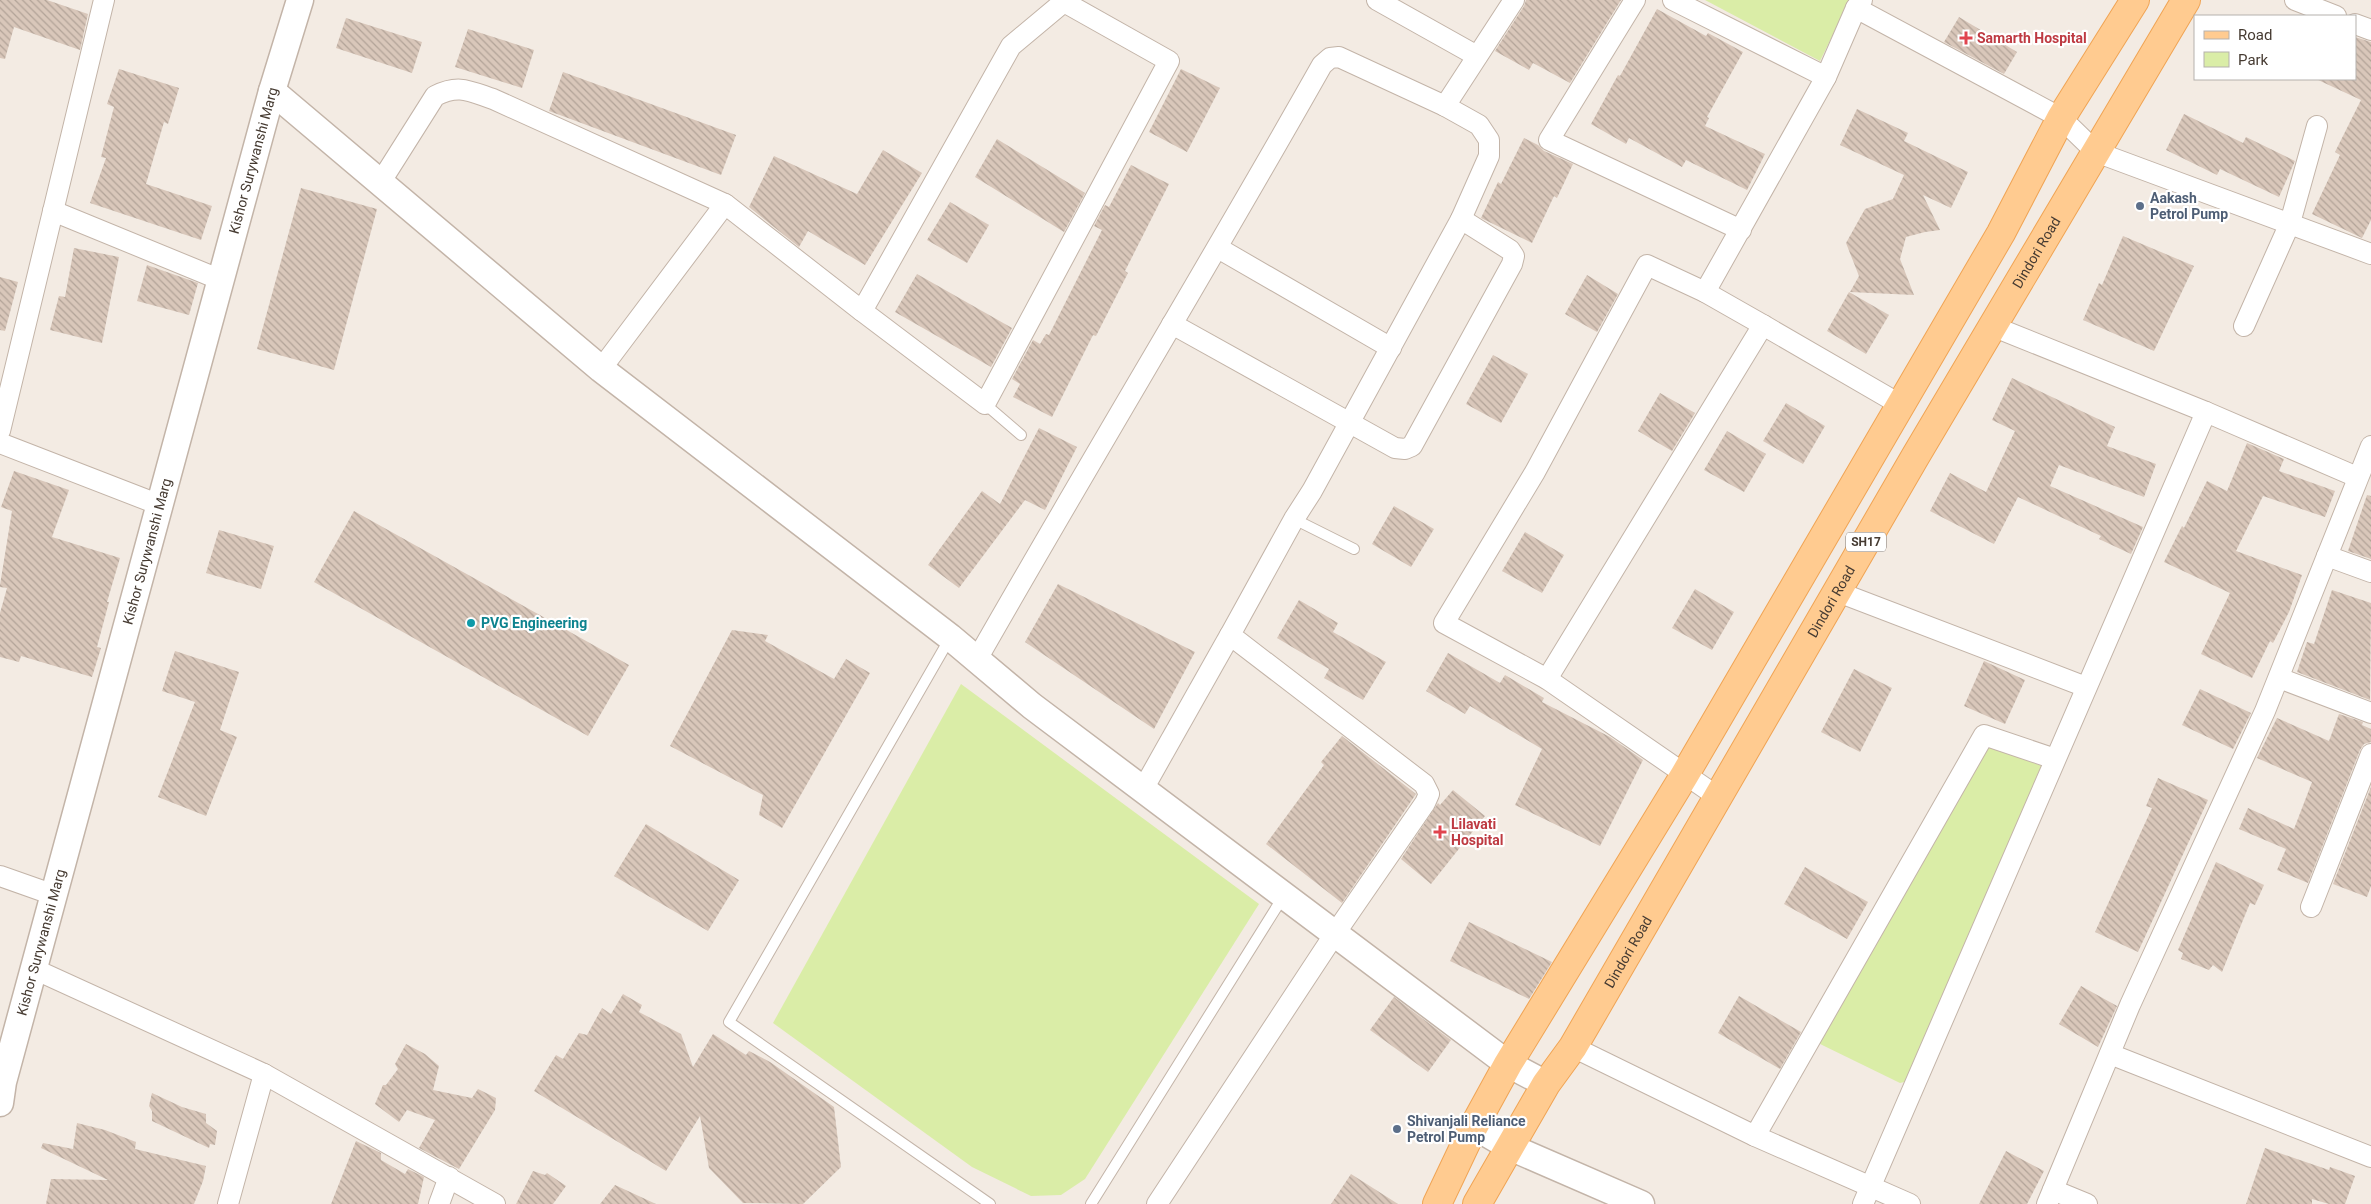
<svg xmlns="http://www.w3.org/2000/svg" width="2371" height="1204" font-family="Roboto,sans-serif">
	<defs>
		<pattern id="building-back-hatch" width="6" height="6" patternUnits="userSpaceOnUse" patternTransform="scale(1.25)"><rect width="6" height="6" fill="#d9c7ba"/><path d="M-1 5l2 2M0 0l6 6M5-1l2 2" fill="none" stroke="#b2a398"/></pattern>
	</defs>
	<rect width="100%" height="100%" fill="#f3ebe3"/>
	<g fill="#daeda7">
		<path d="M1705,0H1850L1820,61Z"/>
		<path d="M961,684L1259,904L1085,1179L1061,1195L1031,1196L972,1167L773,1023Z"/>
		<path d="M1986,745L2045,767L1908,1081L1900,1083L1818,1043Z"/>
	</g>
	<g fill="url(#building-back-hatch)">
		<path d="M0,0H47L88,14L80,50L14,27L5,59L0,58Z"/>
		<path d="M1526,0H1621L1570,83L1533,63L1529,70L1495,51L1524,6Z"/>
		<path d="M1657,9L1706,36L1708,33L1743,52L1707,117L1709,118L1705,126L1765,154L1747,190L1686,160L1682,167L1629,138L1626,144L1591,124L1618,75L1620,76Z"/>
		<path d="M1959,17L2017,52L2004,74L1944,42Z"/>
		<path d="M346,18L422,42L412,73L336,48Z"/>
		<path d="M468,29L534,50L522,88L455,67Z"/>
		<path d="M2355,37L2371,42V220L2362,238L2312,214L2340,155L2335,152L2361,100L2316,79H2355Z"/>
		<path d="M119,69L179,88L168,124L164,122L146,184L212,206L201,240L90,203L106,158L101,157L114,107L107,104Z"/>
		<path d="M1181,69L1220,88L1187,152L1149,132Z"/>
		<path d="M563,72L736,135L721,175L549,111Z"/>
		<path d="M1857,109L1908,133L1904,141L1968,172L1951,208L1923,195L1940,230L1925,232L1906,237L1900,259L1914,295L1850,292L1859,276L1846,243L1865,209L1893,199L1904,175L1840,145Z"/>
		<path d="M2184,114L2243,143L2246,137L2295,161L2279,197L2220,169L2217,175L2166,150Z"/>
		<path d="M1524,138L1538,145L1544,151L1573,164L1557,198L1554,196L1532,243L1481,218L1498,182L1501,184Z"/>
		<path d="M997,139L1085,193L1064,232L975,177Z"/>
		<path d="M883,150L922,173L865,265L808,231L799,247L749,207L774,156L857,194Z"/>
		<path d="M1131,165L1169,184L1125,271L1128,273L1096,336L1093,335L1052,417L1013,397L1020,384L1012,379L1033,340L1040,344L1046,334L1049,335L1102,230L1094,226L1105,205L1109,207Z"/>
		<path d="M301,188L377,209L334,370L257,349Z"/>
		<path d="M950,202L989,225L967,263L927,240Z"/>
		<path d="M2123,236L2194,266L2154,351L2083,320L2099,283L2102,285Z"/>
		<path d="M74,248L119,257L102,343L50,330L59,296L65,297Z"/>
		<path d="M147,265L198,283L189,315L137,301Z"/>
		<path d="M917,274L1012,328L991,367L895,312Z"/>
		<path d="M1587,275L1618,294L1597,332L1565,314Z"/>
		<path d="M0,277L18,282L5,331L0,330Z"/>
		<path d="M1849,292L1889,315L1866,354L1827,331Z"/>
		<path d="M1493,355L1528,374L1501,423L1466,404Z"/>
		<path d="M2012,378L2115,427L2107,446L2156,464L2144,497L2059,465L2050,486L2143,527L2131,554L2099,539L2101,536L2018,497L1994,544L1930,511L1950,473L1986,492L2015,431L1992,420Z"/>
		<path d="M1660,393L1695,413L1672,451L1638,431Z"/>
		<path d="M1786,403L1825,426L1803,464L1763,441Z"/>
		<path d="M1039,428L1077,447L1045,510L1025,500L959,588L928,565L982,491L1000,504Z"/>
		<path d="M1727,431L1766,454L1744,492L1704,470Z"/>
		<path d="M2247,443L2284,459L2279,471L2335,491L2325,517L2263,496L2236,551L2302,575L2289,612L2273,643L2270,641L2252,678L2201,654L2230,593L2164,562L2182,526L2184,528L2207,481L2227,491Z"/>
		<path d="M14,471L69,490L52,537L120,558L107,602H109L97,647L101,648L92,677L21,656L19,662L0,657V613L7,588L0,587V585L12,511L1,507Z"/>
		<path d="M2367,495L2371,496V559L2348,551Z"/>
		<path d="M1394,506L1434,529L1411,567L1372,544Z"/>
		<path d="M354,511L629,665L588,736L314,582Z"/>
		<path d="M219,530L274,546L261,589L206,573Z"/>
		<path d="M1525,532L1564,555L1542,593L1502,571Z"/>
		<path d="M1058,584L1195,652L1154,729L1025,642Z"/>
		<path d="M1695,589L1734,612L1712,650L1672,628Z"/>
		<path d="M2332,590L2371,603L2370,700L2297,672L2307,642L2314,644Z"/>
		<path d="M1299,600L1338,623L1333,632L1386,662L1363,700L1324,678L1329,669L1277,638Z"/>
		<path d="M732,630L768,635L765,641L834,679L846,659L870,673L782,828L759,815L763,795L670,746Z"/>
		<path d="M175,651L239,672L220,730L237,737L206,816L158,797L195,702L162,691Z"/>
		<path d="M1448,653L1500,683L1505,675L1544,698L1542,702L1610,737L1643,760L1600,846L1515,805L1542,749L1470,706L1465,714L1426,691Z"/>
		<path d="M1984,661L2025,680L2005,724L1964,706Z"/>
		<path d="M1854,669L1892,688L1860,752L1821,732Z"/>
		<path d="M2200,689L2251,713L2233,749L2182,725Z"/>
		<path d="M2339,714L2363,722L2362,725L2371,729V742L2364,744L2360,750L2308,883L2277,870L2286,849L2239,829L2248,808L2294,829L2312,782L2257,758L2277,718L2329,741Z"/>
		<path d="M1342,736L1416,794L1342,903L1266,844L1324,765L1321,762Z"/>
		<path d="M2158,778L2208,800L2138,952L2095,932L2152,808L2146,806Z"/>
		<path d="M2371,787V886L2367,897L2333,884Z"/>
		<path d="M1453,790L1485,816L1431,884L1401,859L1438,803L1440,805Z"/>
		<path d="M646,824L739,880L708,931L614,876Z"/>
		<path d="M2216,862L2264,885L2255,905L2250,903L2222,972L2213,965L2209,970L2181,959L2183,953L2178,950Z"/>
		<path d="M1805,867L1868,902L1847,939L1784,904Z"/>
		<path d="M1469,922L1552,962L1529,999L1450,961Z"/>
		<path d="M2081,986L2117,1006L2098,1047L2059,1024Z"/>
		<path d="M623,994L642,1005L639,1012L681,1034L693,1067L713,1034L746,1055L749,1051L770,1062L834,1107L841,1167L803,1204L743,1203L709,1168L700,1116L666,1171L534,1091L556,1055L563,1059L579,1033L587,1035L602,1008L611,1014Z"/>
		<path d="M1739,996L1801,1032L1780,1069L1718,1033Z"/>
		<path d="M1394,997L1451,1040L1428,1072L1370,1030Z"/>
		<path d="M406,1044L425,1054L439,1066L433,1090L472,1098L478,1089L496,1098L495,1110L459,1169L419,1148L435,1120L407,1110L399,1122L375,1104L383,1085H386L398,1069L395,1064Z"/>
		<path d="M152,1093L182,1107L206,1114V1123L217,1131L215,1145L210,1144L209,1148L152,1121V1111L149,1106Z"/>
		<path d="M77,1123L105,1130L136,1142L135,1149L206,1166L203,1181L194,1204H46L51,1179L108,1180L41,1148L43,1143L73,1149Z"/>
		<path d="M356,1141L381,1153V1160L405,1174L408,1169L424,1177L418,1204H331Z"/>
		<path d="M2265,1148L2329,1170L2330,1167L2355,1176L2345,1204H2329L2312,1199V1204H2246Z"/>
		<path d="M2006,1151L2044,1171L2027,1204H1979Z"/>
		<path d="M533,1171L545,1175L547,1173L566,1186L553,1204H516Z"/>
		<path d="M1351,1174L1398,1204H1331Z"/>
		<path d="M615,1185L656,1204H600Z"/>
	</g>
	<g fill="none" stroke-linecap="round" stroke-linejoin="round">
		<defs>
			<g id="service">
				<path d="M985,404L1021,435"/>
				<path d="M1294,519L1354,549"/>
				<path d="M950,638L729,1022L990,1204"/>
				<path d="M1091,1204L1283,897"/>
			</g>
			<g id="minor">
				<path d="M1377,0L1477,56"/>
				<path d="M1635,0L1549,140L1741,230"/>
				<path d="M1673,0L1826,77"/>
				<path d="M2295,0L2336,16"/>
				<path d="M1064,2L1169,61L985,404L862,311L1011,46L1066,0"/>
				<path d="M1856,8L2061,118L2096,152L2371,254"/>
				<path d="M2355,24L2371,30"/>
				<path d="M1445,106L1514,0"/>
				<path d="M380,183L435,96C459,84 469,91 493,99L725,204"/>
				<path d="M53,211L221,280"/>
				<path d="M1218,248L1391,348"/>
				<path d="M1705,292L1647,265L1535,472L1444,623L1547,679L1718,797"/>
				<path d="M1172,324L1395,448L1405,449L1412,446L1512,264L1514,256L1510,250L1461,219"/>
				<path d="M1763,325L1901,405"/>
				<path d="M1992,326L2206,412L2357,477"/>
				<path d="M2244,326L2290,223L2317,126"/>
				<path d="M601,369L725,204L862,311"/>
				<path d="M0,431L104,0"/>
				<path d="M0,443L160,505"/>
				<path d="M2327,556L2371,572"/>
				<path d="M1838,592L2086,687"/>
				<path d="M976,661C1090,461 1209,265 1322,65L1330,58L1339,57L1445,106L1479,125L1489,140V156L1461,219L1312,491L1294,519L1230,635L1424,784L1429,794L1425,803L1334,935L1157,1204"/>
				<path d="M2279,678L2371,713"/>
				<path d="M1547,679L1763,325L1705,292L1826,77L1856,8L1862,0"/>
				<path d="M1142,791L1230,635"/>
				<path d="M0,876L54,895"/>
				<path d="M2311,907L2371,754"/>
				<path d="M34,969L264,1074L495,1204"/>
				<path d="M1573,1047L1755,1136L1910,1204"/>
				<path d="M2110,1054L2371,1157"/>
				<path d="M1755,1136L1984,735L2055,759"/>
				<path d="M2053,1190L2087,1204"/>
				<path d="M228,1204L264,1074"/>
				<path d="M439,1204L449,1177"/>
				<path d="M1863,1204L2206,412"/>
				<path d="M2047,1204L2130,1005L2265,711L2371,446"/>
			</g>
			<g id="tertiary">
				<path d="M272,91L601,369L950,637L1032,706L1508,1064L1546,1084"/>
				<path id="s1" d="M0,1103L3,1082L272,91L300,0"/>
				<path d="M1474,1126L1510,1147L1641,1204"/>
			</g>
			<g id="primary">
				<path d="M1437,1204L1474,1126L1508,1064L1684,776L2001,233L2061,118L2135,0"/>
				<path id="s2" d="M1477,1204L1546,1084L1573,1047L1915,457L2186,0"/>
			</g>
		</defs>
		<use href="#service" stroke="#c3b4a8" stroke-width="12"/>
		<use href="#minor" stroke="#c3b4a8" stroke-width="22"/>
		<use href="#tertiary" stroke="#c3b4a8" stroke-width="29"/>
		<use href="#primary" stroke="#f0a454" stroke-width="30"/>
		<use href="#service" stroke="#fff" stroke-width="10"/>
		<use href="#minor" stroke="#fff" stroke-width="20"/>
		<use href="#tertiary" stroke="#fff" stroke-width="26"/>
		<use href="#primary" stroke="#ffcb90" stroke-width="28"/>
	</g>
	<g fill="#e0444e" stroke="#fff" stroke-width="2">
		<path d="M1963.5 30.5h5v5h5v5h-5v5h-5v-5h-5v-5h5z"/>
		<path d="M1437.5 824.5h5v5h5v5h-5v5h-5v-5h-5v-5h5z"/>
	</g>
	<g fill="#5c6f8a" stroke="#fff" stroke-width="2">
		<circle cx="2140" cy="206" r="5"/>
		<circle cx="1397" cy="1129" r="5"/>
	</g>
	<circle fill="#0f9aa8" stroke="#fff" stroke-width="2" cx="471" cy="623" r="5"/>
	<g text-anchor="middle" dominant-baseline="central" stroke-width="4.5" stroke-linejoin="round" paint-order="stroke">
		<rect fill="#fff" stroke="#7e7670" stroke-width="1" x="1846" y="532.5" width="40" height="19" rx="4"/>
		<g font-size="12" font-weight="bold" fill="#463b32">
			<text x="1866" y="542">SH17</text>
		</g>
		<g font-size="14" font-weight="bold" fill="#be3a42" stroke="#fff" text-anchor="start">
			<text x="1977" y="38">Samarth Hospital</text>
			<text x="1451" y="824">Lilavati<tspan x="1451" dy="16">Hospital</tspan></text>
		</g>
		<g font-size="14" fill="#463b32" stroke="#fff">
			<text stroke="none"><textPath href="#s1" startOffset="976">Kishor Surywanshi Marg</textPath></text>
			<text stroke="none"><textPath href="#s2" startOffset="1104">Dindori Road</textPath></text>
			<text stroke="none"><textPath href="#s1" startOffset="571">Kishor Surywanshi Marg</textPath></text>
			<text stroke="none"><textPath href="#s2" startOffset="699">Dindori Road</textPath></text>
			<text stroke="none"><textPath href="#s1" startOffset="166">Kishor Surywanshi Marg</textPath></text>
			<text stroke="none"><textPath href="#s2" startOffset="294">Dindori Road</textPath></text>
		</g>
		<g font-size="14" font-weight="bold" fill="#4e5e75" stroke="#fff" text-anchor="start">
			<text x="2150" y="198">Aakash<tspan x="2150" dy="16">Petrol Pump</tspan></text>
			<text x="1407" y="1121">Shivanjali Reliance<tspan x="1407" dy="16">Petrol Pump</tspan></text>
		</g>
		<g font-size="14" font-weight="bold" fill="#0d838f" stroke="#fff" text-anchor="start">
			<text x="481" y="623">PVG Engineering</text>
		</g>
	</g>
	<rect x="2194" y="15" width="162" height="65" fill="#ffffff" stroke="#b5b1ad"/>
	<rect x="2204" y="31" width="25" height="8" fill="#ffcb90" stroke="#b5b1ad"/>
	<text x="2238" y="40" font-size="15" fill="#463b32">Road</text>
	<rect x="2204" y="52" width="25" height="15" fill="#daeda7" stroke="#b5b1ad"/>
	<text x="2238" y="65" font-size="15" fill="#463b32">Park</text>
</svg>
